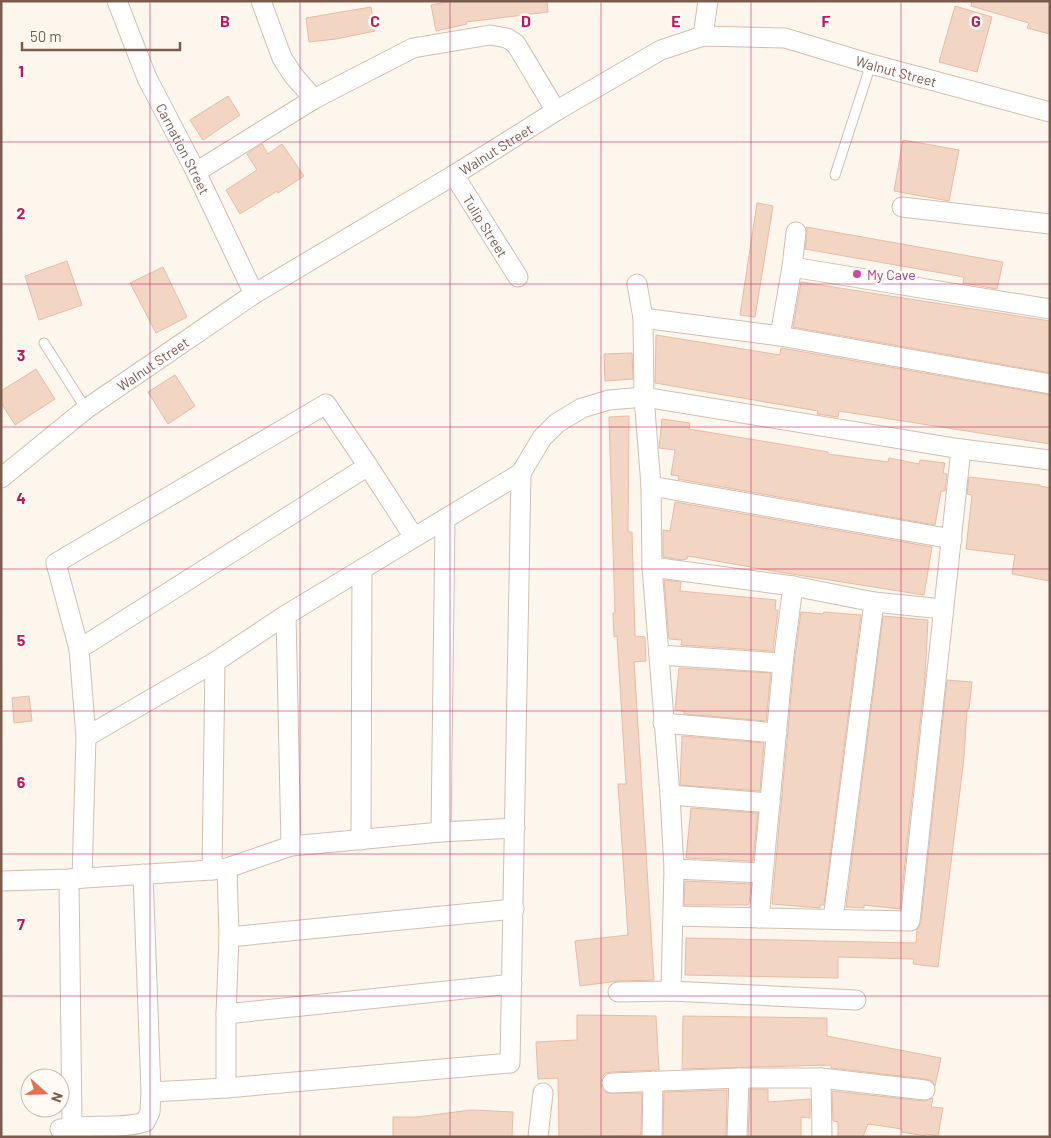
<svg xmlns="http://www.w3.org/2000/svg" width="1051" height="1138" font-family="Barlow,sans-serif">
	<rect width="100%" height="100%" fill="#fdf6ec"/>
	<g fill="#f3d5c3" stroke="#e6bba3">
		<path d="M451,1H547L548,12L466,22L467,24L436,31L431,5Z"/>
		<path d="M972,1H1050V34L1027,28L1029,23L971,6Z"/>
		<path d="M955,6L992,17L977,72L939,62Z"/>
		<path d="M371,7L375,31L336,39L309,42L306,18Z"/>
		<path d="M228,96L240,115L203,140L190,120Z"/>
		<path d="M903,140L959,150L949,201L894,191Z"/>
		<path d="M262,144L268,154L282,144L304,176L278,193L277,191L240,214L226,190L257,170L247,154Z"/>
		<path d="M757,203L773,206L755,317L740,315Z"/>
		<path d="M806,227L1003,262L997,289L963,283L964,277L805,249L807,233Z"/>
		<path d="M67,261L82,305L39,320L25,276Z"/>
		<path d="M163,267L187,317L156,333L130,283Z"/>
		<path d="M801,282L1050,321V373L793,327Z"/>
		<path d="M656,335L780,355L781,348L1050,395V444L839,411L838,417L817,414L818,411L655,383Z"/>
		<path d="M632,353L633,379L605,381L604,354Z"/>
		<path d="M36,369L55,399L15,425L1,403V391Z"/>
		<path d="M175,375L195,406L168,424L148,392Z"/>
		<path d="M629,416L628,532H632L635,636L645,637L646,661L634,662L654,980L618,981L580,986L575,941L628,935L618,784H626L617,636L614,637L613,613H615L609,417Z"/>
		<path d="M662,419L690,423L689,429L828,452V454L888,462L889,458L919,464L920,460L945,463L943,473L947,474L945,491H941L935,525L678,479L679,476L671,475L675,450L659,448Z"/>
		<path d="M969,477L1040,485V486L1050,488V581L1012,574L1015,555L966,549L972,495L967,494Z"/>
		<path d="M675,502L932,547L924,595L779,572L688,556L687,559L682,560L663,557V530L670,531Z"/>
		<path d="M664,580L681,582L680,591L776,600L775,610H778L773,651L681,645L682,640L669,639Z"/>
		<path d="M801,612L823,614L824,612L861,615L824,905H820V908L772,904L794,664Z"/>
		<path d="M883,616L928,620L925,677L900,909L864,905V908L846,907Z"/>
		<path d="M679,668L771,673L766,721L684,714V711L675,710Z"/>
		<path d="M947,680L972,682L969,709H967L964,758L938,967L913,964L914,959L838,957V978L685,975L686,938L916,943L917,929L921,922Z"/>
		<path d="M29,696L32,721L14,723L12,698Z"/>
		<path d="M682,736L764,743L760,791L680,785Z"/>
		<path d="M691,808L758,813L753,861L686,858Z"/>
		<path d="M685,881L751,884L749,903L748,905H684Z"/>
		<path d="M577,1015L656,1016L659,1070L611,1072L606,1073L602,1077L601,1083L602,1089L607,1093H642L641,1135L559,1137L558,1078L538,1079L536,1042L577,1040Z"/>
		<path d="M683,1016L827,1018V1036L941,1058L935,1086L932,1081L926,1079L831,1068V1065L682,1069Z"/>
		<path d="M750,1089H768V1102L810,1099V1118L801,1117V1137H748Z"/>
		<path d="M727,1090L726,1137H663L664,1092Z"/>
		<path d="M832,1091L924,1101L933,1098L931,1107L943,1108L938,1136L925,1134V1136L902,1132V1129L868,1124L863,1137H838V1122L833,1121Z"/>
		<path d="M471,1110L513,1112L512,1137H393V1117H417Z"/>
	</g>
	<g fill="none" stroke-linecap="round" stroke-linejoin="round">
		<defs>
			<g id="lane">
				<path d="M835,175L871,64"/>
				<path d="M44,343L86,409"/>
			</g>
			<g id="street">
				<path id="s1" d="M117,1L147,78L196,172L254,294"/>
				<path d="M261,1L282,58L293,75L314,99"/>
				<path d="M703,36L708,1"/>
				<path d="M196,172L314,99L413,48L490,35L507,38L516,44L556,111"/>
				<path id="s2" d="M454,175L518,277"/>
				<path d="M902,207L1050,224"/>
				<path d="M792,267L1050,309"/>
				<path d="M637,284L643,318L644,397L651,486L652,567L670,795L674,869L671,991"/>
				<path d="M643,318L780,336L1050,384"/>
				<path d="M780,336L792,267L796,232"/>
				<path id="s3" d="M1,478L86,409L254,294L454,175L556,111L661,50L703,36L785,38L871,64L1050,112"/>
				<path d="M651,486L952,539"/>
				<path d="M652,567L793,586L874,602L943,609"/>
				<path d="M286,615L291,846"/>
				<path d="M79,649L368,466"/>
				<path d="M659,655L783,663"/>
				<path d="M663,723L777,733"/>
				<path d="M86,737L215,662L286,615L521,473L542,438L557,423L582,408L609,400L644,397L961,449L1050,460"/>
				<path d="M670,795L770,803"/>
				<path d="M441,832L445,519"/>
				<path d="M361,840L362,569"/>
				<path d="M674,869L763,873"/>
				<path d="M212,870L215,662"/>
				<path d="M143,874L151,1092"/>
				<path d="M82,878L86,737L79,649L56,563L326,404L368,466L414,537"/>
				<path d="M69,879L72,1126"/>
				<path d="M1,881L69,879L212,870L227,868L291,846L441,832L515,828"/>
				<path d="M673,916L910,921L961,449"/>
				<path d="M759,918L783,663L793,586"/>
				<path d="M833,919L874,602"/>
				<path d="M229,937L514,909"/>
				<path d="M618,992L671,991L856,1000"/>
				<path d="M226,1014L512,984"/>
				<path d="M821,1078L822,1137"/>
				<path d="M612,1083L739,1078H821L925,1090"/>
				<path d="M226,1088V1014L229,937L227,868"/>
				<path d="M60,1129C88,1123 118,1130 145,1122L150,1112L151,1092L226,1088L510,1063L521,473"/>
				<path d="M538,1137L543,1093"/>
				<path d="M652,1137L653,1081"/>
				<path d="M737,1137L739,1078"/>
			</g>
		</defs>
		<use href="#lane" stroke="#d1beb0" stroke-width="11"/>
		<use href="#street" stroke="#d1beb0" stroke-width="21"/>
		<use href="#lane" stroke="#fff" stroke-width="9"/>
		<use href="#street" stroke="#fff" stroke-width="19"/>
	</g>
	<path fill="none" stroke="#c2185b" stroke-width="1" stroke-opacity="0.55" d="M150,1V1137M300,1V1137M450,1V1137M601,1V1137M751,1V1137M901,1V1137M1,142H1050M1,284H1050M1,427H1050M1,569H1050M1,711H1050M1,854H1050M1,996H1050"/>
	<circle fill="#d1479c" stroke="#fffaf3" stroke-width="2" cx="857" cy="274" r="5"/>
	<g text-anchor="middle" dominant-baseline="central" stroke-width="5" stroke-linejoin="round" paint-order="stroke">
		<g font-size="14" fill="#7a5c4d" stroke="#fffaf3">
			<text stroke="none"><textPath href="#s3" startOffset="1030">Walnut Street</textPath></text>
			<text stroke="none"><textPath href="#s1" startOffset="162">Carnation Street</textPath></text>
			<text stroke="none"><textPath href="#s3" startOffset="595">Walnut Street</textPath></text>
			<text stroke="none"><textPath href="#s2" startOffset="60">Tulip Street</textPath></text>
			<text stroke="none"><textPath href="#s3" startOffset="190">Walnut Street</textPath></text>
		</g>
		<g font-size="14" fill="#b23c85" stroke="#fffaf3" text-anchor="start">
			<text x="867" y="274">My Cave</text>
		</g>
	</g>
	<g font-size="16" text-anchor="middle" font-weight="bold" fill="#c2185b" stroke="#fffaf3" stroke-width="5" stroke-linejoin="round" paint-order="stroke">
		<text x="225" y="27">B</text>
		<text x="375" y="27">C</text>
		<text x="526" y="27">D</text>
		<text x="676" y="27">E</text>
		<text x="826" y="27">F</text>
		<text x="976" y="27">G</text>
		<text x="21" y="77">1</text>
		<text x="21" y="219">2</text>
		<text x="21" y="361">3</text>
		<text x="21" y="504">4</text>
		<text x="21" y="646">5</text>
		<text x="21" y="788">6</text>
		<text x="21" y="930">7</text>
	</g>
	<rect width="1051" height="1138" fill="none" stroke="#7a5c4d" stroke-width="5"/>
	<g transform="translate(45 1093) rotate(110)"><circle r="24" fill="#fffaf3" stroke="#cabbb1"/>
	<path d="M0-4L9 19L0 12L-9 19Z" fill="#e76f51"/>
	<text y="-8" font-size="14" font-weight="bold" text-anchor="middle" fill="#7a5c4d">N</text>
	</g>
	<path d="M22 42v8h158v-8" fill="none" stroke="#7a5c4d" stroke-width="2.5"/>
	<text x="30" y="42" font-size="15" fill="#7a5c4d" stroke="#fffaf3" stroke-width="4" paint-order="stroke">50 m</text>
</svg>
